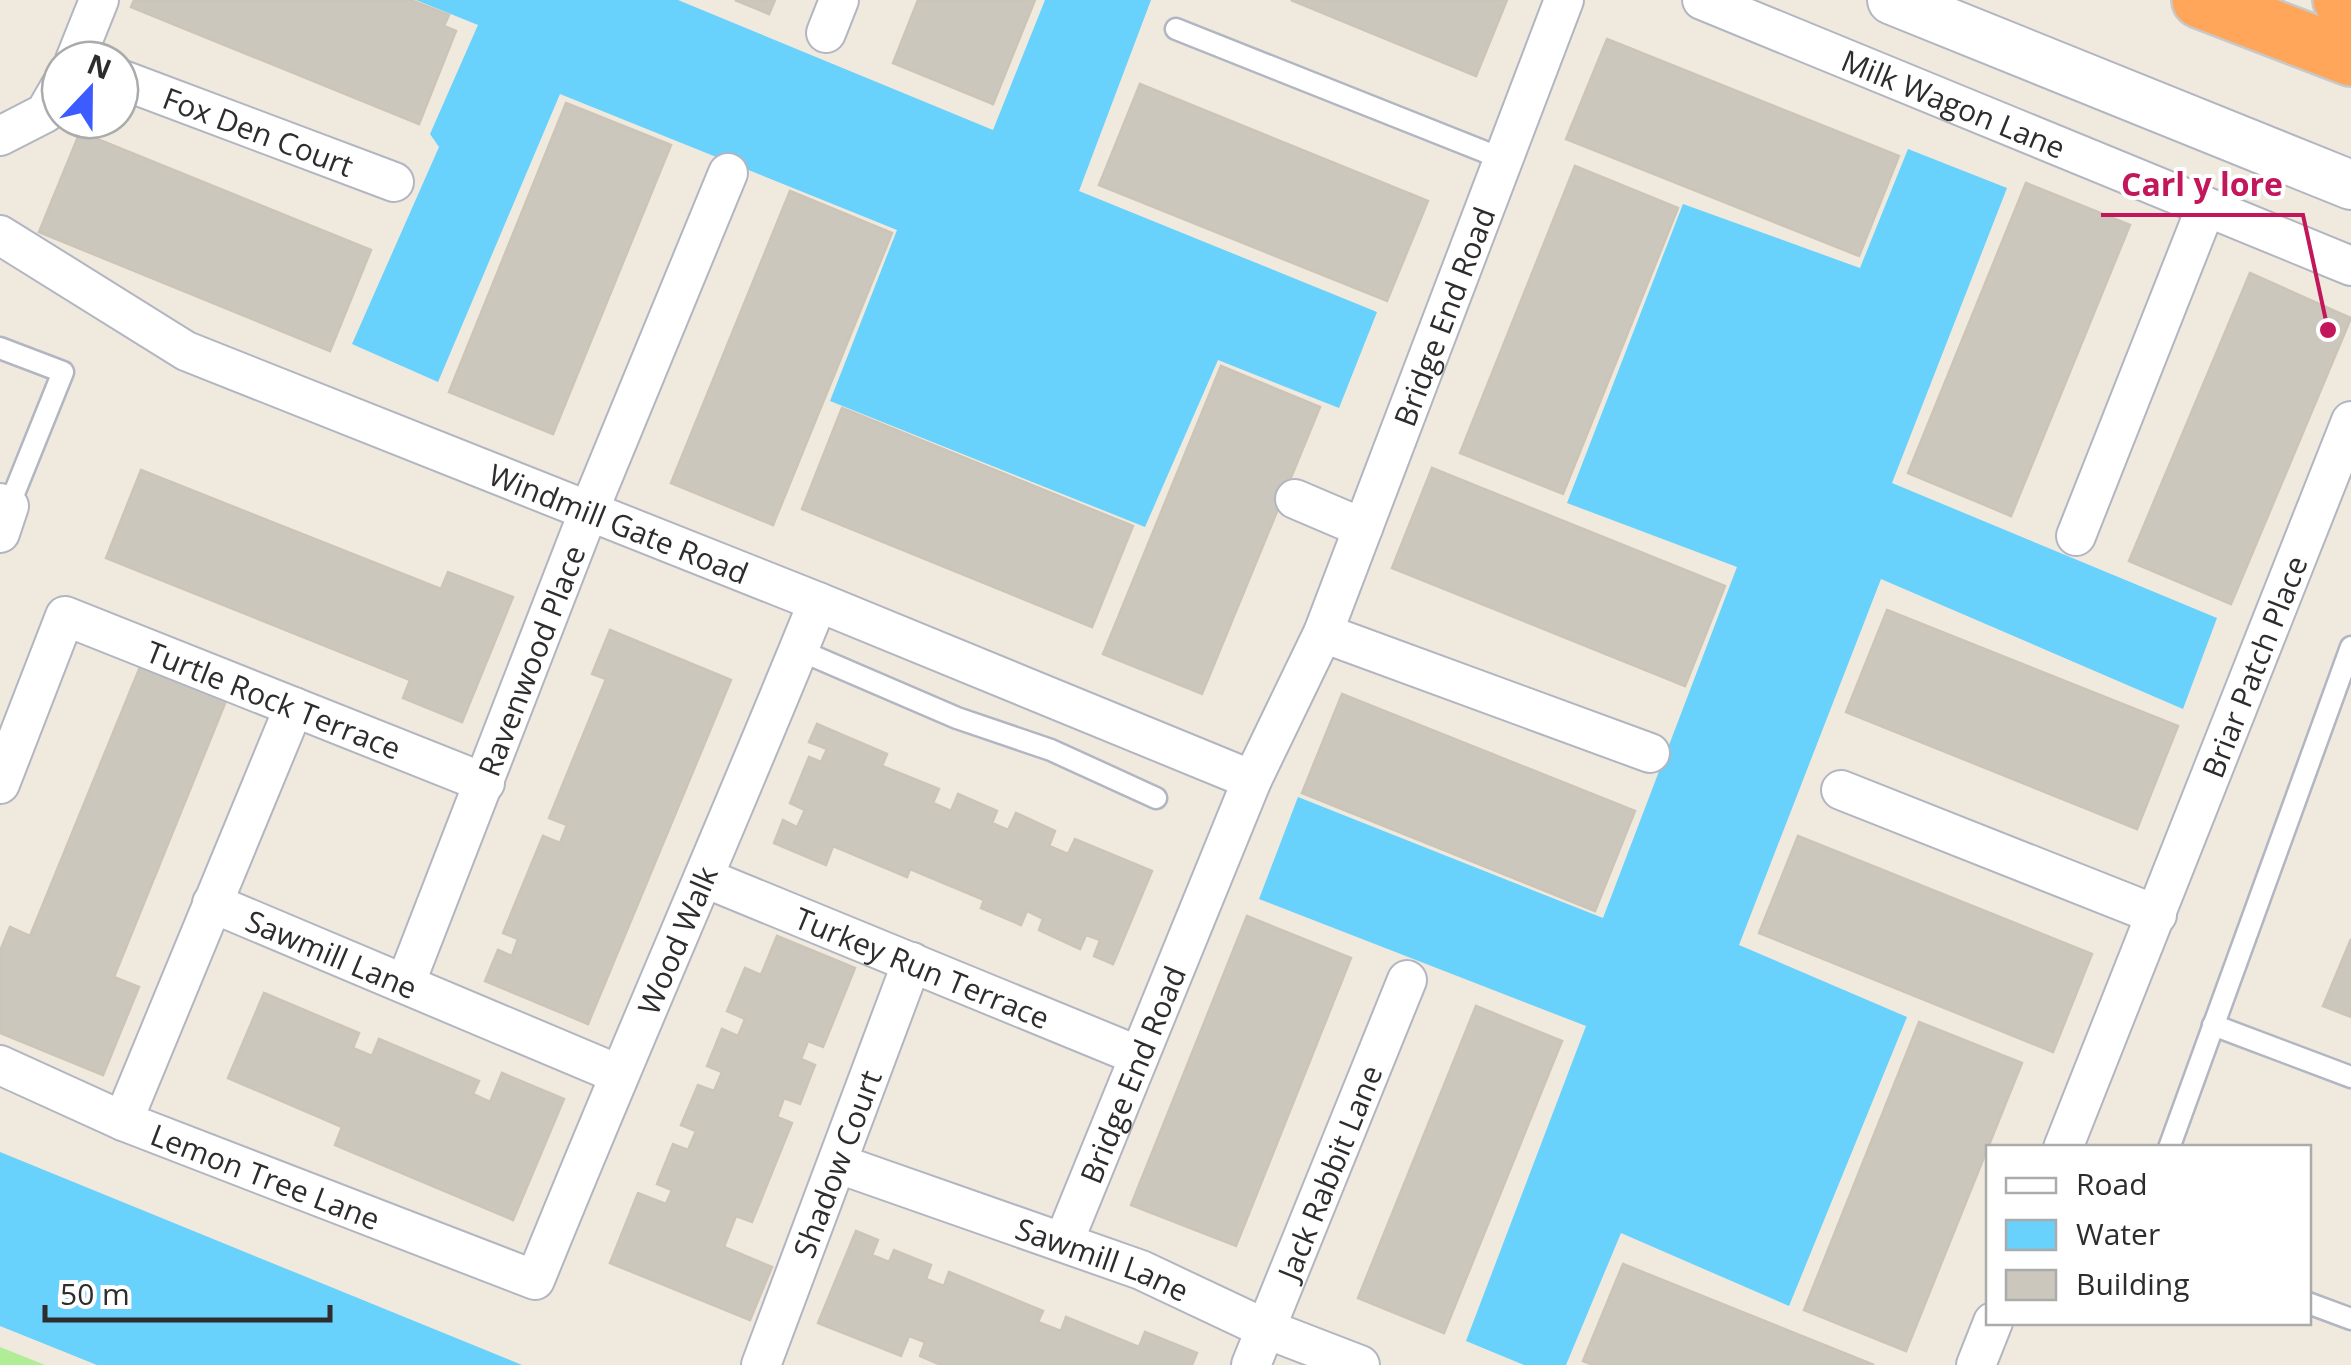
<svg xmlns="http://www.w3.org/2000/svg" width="2351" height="1365" font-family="'Open Sans',sans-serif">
	<rect width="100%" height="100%" fill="#f0e9de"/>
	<path fill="#b1ec96" d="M0,1347L45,1365H0Z"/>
	<g fill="#68d1fc">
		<path d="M416,0H678L993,130L1045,0H1151L1079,191L1377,312L1339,408L1218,360L1145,527L830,401L897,230L560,94L438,382L352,344L439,147L430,134L478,25Z"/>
		<path d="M1908,149L2007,188L1892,483L2217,618L2183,709L1881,579L1739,945L1907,1017L1789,1306L1621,1233L1566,1365H1524L1466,1341L1586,1026L1259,899L1298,797L1603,918L1737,567L1567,503L1683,204L1860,268Z"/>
		<path d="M0,1152L522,1365H97L0,1326Z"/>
	</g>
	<g fill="#cbc7bd" stroke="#ccc5b7" stroke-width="2.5">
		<path d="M134,0H411L449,15L444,26L456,31L419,124L131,7Z"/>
		<path d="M735,0H775L769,14Z"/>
		<path d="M918,0H1035L993,104L893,63Z"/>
		<path d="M1291,0H1507L1476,76Z"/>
		<path d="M1607,39L1899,156L1859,256L1566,139Z"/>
		<path d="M1140,84L1428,201L1387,301L1099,185Z"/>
		<path d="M566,103L671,145L553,434L449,392Z"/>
		<path d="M80,132L371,250L330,351L39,232Z"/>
		<path d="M1575,166L1678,208L1563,494L1460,453Z"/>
		<path d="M2026,183L2130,225L2011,516L1908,473Z"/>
		<path d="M790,191L892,233L773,525L671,483Z"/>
		<path d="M2250,273L2351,318L2231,604L2129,561Z"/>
		<path d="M1221,366L1320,407L1202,694L1103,654Z"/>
		<path d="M842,408L1133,526L1092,627L802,509Z"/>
		<path d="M1432,468L1725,586L1685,686L1392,568Z"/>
		<path d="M141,470L441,589L448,572L513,597L462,722L403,698L410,680L106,558Z"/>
		<path d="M1887,610L2178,726L2137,829L1846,712Z"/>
		<path d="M610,630L731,680L588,1024L485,981L498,950L512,956L518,939L503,933L543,836L560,843L567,825L549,818L606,679L592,674Z"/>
		<path d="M142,662L228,696L114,977L139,987L103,1075L0,1033V951L10,927L30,936Z"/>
		<path d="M1342,694L1635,811L1595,911L1302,793Z"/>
		<path d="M817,724L887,754L882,766L939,789L933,803L951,811L958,794L997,811L992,823L1008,830L1016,813L1055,831L1049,846L1068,854L1075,839L1152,871L1113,964L1094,956L1100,940L1086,935L1080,949L1039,930L1043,919L1027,911L1021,925L981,908L984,900L910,869L907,877L833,846L826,865L774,843L783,820L797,827L805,810L790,803L809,757L821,762L827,749L809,742Z"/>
		<path d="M1798,836L2092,954L2053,1052L1759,933Z"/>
		<path d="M1247,916L1351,958L1236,1246L1131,1205Z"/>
		<path d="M777,936L855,968L823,1047L808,1041L801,1059L815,1065L800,1104L784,1098L777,1117L792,1123L752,1222L736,1216L724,1247L772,1267L750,1320L610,1263L638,1193L666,1204L672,1190L657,1184L673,1144L688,1150L696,1131L681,1125L698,1085L714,1091L722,1072L707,1066L722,1029L738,1036L745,1019L727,1011L745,968L761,975Z"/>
		<path d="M2351,939V1017L2323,1006Z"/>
		<path d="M264,993L359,1033L353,1048L372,1056L379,1039L479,1081L473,1094L490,1102L502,1073L564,1099L513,1220L335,1145L342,1127L228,1078Z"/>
		<path d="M1476,1006L1562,1041L1444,1333L1358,1298Z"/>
		<path d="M1919,1022L2022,1063L1906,1351L1804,1310Z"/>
		<path d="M856,1231L878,1240L872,1255L889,1262L894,1250L931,1265L926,1279L944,1286L949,1272L1043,1311L1038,1322L1061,1331L1066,1317L1139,1347L1145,1332L1197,1353L1192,1365H941L920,1356L925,1342L909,1336L901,1356L818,1323Z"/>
		<path d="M1623,1264L1874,1365H1593L1583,1361Z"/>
	</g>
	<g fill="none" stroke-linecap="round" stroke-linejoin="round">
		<defs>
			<g id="service">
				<path d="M1176,29L1503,159"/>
				<path d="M0,348L63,372L9,506"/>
				<path d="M799,650L957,718L1051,750L1156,798"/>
				<path d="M2213,1025L2351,1077"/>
				<path d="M2169,1148L2351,647"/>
				<path d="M2308,1303L2351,1319"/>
			</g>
			<g id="minor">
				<path id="s1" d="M1702,0L2351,266"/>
				<path d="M826,33L839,0"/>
				<path d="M75,60L99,0"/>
				<path id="s2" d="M120,79L394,182"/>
				<path d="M0,136L45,113L60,87"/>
				<path id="s3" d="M0,235L186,351L818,602L1252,780"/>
				<path d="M1295,499L1363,528"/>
				<path d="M0,503L9,506L0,533"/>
				<path d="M2076,536L2206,207"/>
				<path d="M1323,633L1650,753"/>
				<path id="s4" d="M0,784L65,616L485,783"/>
				<path d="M1841,790L2157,915"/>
				<path id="s5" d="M705,878L1139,1056"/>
				<path id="s6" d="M212,903L618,1074"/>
				<path id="s7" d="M406,982L588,513L728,173"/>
				<path id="s8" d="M0,1065L123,1121L535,1280C627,1052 726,829 818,602"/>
				<path d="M123,1121L294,707"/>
				<path id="s9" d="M2063,1148L2351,421"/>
				<path id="s10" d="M839,1164L1141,1270L1264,1328L1360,1365"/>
				<path id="s11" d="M1064,1241L1252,780L1323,633L1564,0"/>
				<path id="s12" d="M761,1365L912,962"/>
				<path id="s13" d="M1251,1365L1407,980"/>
				<path d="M1976,1365L1993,1322"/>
			</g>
			<path id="tertiary" d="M1892,0L2351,185"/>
			<g id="motorway">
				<path d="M2200,0L2351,58"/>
				<path d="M2341,0L2351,4"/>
			</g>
		</defs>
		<use href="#service" stroke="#b2b5c2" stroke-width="25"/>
		<use href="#minor" stroke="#b2b5c2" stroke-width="42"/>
		<use href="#tertiary" stroke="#b2b5c2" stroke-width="52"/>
		<use href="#motorway" stroke="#c8c8c8" stroke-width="60"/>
		<use href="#service" stroke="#fff" stroke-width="20"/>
		<use href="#minor" stroke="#fff" stroke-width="38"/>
		<use href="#tertiary" stroke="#fff" stroke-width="48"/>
		<use href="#motorway" stroke="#ffa65a" stroke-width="55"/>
	</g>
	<g text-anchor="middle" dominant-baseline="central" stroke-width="8" stroke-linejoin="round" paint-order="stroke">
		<g font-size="30" fill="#2d2d2d" stroke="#fff">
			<text stroke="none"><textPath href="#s1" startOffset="272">Milk Wagon Lane</textPath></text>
			<text stroke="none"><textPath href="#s2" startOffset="148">Fox Den Court</textPath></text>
			<text stroke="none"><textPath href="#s11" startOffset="1000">Bridge End Road</textPath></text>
			<text stroke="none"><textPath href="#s3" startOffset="685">Windmill Gate Road</textPath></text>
			<text stroke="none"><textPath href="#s7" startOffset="345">Ravenwood Place</textPath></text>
			<text stroke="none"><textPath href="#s9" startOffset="518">Briar Patch Place</textPath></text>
			<text stroke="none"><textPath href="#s4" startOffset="405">Turtle Rock Terrace</textPath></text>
			<text stroke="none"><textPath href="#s8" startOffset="945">Wood Walk</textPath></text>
			<text stroke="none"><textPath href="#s6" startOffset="130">Sawmill Lane</textPath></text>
			<text stroke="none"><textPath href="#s5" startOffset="235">Turkey Run Terrace</textPath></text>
			<text stroke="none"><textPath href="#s11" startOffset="180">Bridge End Road</textPath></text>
			<text stroke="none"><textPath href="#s12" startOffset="215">Shadow Court</textPath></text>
			<text stroke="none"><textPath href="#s13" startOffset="208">Jack Rabbit Lane</textPath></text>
			<text stroke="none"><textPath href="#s8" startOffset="288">Lemon Tree Lane</textPath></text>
			<text stroke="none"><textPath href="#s10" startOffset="280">Sawmill Lane</textPath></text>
		</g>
	</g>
	<path fill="none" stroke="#c2185b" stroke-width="4" d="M2328 330L2303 215H2101"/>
	<circle fill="#c2185b" stroke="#fff" stroke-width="4" cx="2328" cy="330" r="10"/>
	<g font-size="32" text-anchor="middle" font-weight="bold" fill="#c2185b" stroke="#fff" stroke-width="8" stroke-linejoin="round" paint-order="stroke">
		<text x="2202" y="196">Carl y lore</text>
	</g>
	<rect x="1986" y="1145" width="325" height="180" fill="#ffffff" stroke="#ababab" stroke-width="2.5"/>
	<rect x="2006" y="1178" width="50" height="15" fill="#ffffff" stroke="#ababab" stroke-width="2.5"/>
	<text x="2076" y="1195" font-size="30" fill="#2d2d2d">Road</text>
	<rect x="2006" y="1220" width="50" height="30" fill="#68d1fc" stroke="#ababab" stroke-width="2.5"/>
	<text x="2076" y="1245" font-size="30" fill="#2d2d2d">Water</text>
	<rect x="2006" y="1270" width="50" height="30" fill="#cbc7bd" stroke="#ababab" stroke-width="2.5"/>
	<text x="2076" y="1295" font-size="30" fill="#2d2d2d">Building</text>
	<g transform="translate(90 90) rotate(22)"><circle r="48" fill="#ffffff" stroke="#ababab" stroke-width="2.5"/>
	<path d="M0-8L18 38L0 25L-18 38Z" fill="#3c5cff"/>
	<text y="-15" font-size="28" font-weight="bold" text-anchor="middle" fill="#2d2d2d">N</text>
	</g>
	<path d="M45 1305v15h285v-15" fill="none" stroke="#2d2d2d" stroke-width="5"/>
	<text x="60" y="1305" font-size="30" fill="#2d2d2d" stroke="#ffffff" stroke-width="8" paint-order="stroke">50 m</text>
</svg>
